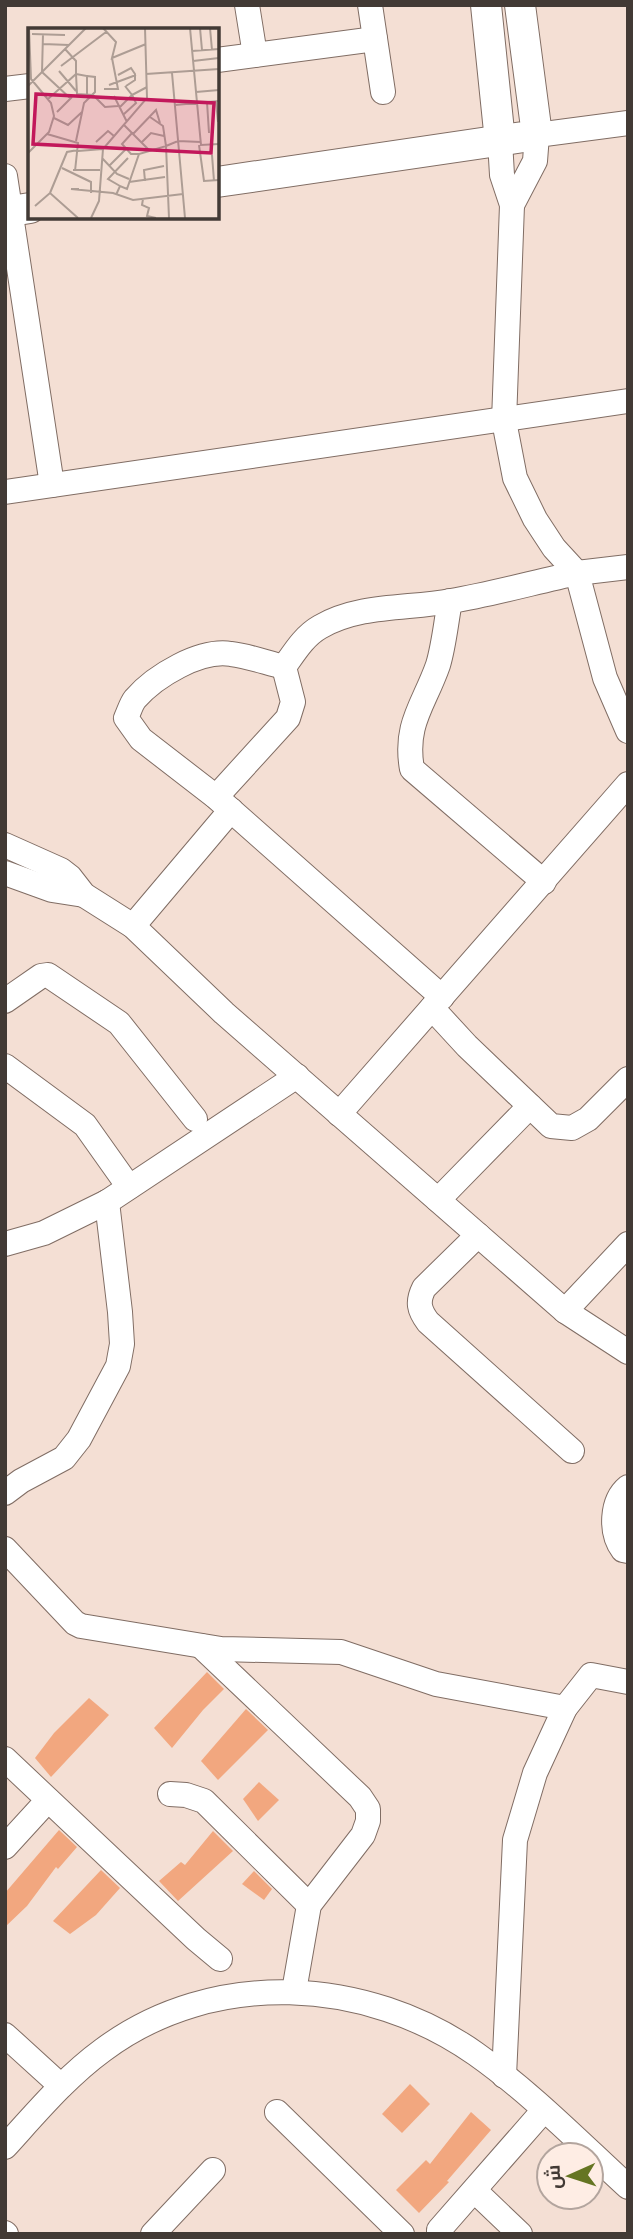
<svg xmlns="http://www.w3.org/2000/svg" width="633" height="2239" font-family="Spectral,Cairo,serif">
	<rect width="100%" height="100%" fill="#f4dfd4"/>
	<g fill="#f2a77f">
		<path d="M207,1672L224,1689L203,1710L172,1748L154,1728Z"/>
		<path d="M89,1698L109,1715L51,1777L35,1758L54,1733Z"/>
		<path d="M246,1709L268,1730L218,1780L201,1761Z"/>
		<path d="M259,1782L279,1800L258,1821L243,1799Z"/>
		<path d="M59,1830L77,1847L58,1869L56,1867L27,1906L5,1927V1893Z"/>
		<path d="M213,1831L233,1851L178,1901L159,1881L181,1862L185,1865Z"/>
		<path d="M101,1870L120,1888L96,1915L70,1934L53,1921Z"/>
		<path d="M254,1871L272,1889L264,1900L242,1884Z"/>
		<path d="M410,2084L430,2104L402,2133L382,2114Z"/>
		<path d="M471,2112L491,2130L447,2181L449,2182L419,2213L396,2190L426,2160L430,2164Z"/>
	</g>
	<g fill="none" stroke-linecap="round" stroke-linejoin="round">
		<defs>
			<g id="minor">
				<path d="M247,5L255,55"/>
				<path d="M370,5L383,92"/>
				<path d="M217,60L375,39"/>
				<path d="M5,89L30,86"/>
				<path d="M5,176L52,485"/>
				<path d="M512,205L535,161L537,135L628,123"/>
				<path d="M5,492L628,401"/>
				<path d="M628,567L577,573L605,678L628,731"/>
				<path d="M450,601C446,622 444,645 438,665C424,705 404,724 412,769L544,882"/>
				<path d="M284,667C267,663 249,656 231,654C200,649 155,676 135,699C131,704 129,712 126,718L141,739L216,797L442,997"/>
				<path d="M216,797L288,718L293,702L284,667C294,653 304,636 320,627C360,604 407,609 451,601C493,594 535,582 577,573L554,548L535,519L515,478L504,421L512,205L502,175L500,141"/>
				<path d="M5,845L61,870L70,877L84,895L133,926L224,1013L565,1311L628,1352"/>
				<path d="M5,873L52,890L84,895"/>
				<path d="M133,926L231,810"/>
				<path d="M5,1001L41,976L48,975L119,1023L195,1119"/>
				<path d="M432,1008L467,1046L551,1126L572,1128L588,1119L628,1079"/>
				<path d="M5,1066L85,1125L129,1187"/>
				<path d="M339,1114L628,784"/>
				<path d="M438,1200L530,1106"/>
				<path d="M478,1235L424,1288C417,1302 419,1310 428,1322L572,1451"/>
				<path d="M5,1244L44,1233L107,1202L297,1076"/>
				<path d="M565,1311L628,1244"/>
				<path d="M628,1487C611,1501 610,1533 623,1550L628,1551"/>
				<path d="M5,1493L21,1481L64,1458L79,1439L118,1366L122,1344L120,1312L107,1202"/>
				<path d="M5,1549L75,1623L81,1626L221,1649L341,1652L436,1684L565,1708"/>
				<path d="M201,1646L360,1797L368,1809V1821L363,1835L309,1905L294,1991"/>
				<path d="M5,1759L196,1939L220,1959"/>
				<path d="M170,1794L186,1795L204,1801L309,1905"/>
				<path d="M5,1847L48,1800"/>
				<path d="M5,2035L61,2086"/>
				<path d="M504,2076L515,1840L535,1773L565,1708L591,1675L628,1682"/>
				<path d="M277,2112L402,2234"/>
				<path d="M5,2147C36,2113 66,2077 103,2050C213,1968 367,1977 476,2054C531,2093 579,2142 628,2187"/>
				<path d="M475,2191L520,2234"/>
				<path d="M5,2233L6,2234"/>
				<path d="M153,2234L213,2170"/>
				<path d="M439,2234V2230L544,2110"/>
			</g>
			<g id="major">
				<path d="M486,5L500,141"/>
				<path d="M217,182L537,135L520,5"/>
				<path d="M5,212L30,208"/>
			</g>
		</defs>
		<use href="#minor" stroke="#806d64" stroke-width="26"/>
		<use href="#major" stroke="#806d64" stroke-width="32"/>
		<use href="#minor" stroke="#fff" stroke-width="24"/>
		<use href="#major" stroke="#fff" stroke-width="30"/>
	</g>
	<g transform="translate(28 28)">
		<rect width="191" height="191" fill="#f4dfd4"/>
		<path fill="none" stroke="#ad9d94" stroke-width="2" d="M75,0L88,14L84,30L118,16M162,0L173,117L191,116M172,0L174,22M182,0L184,22M4,6L37,7M15,6L14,44L43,71M15,16L41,17M164,23L191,21M165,33L191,30M33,38L78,4M31,43L48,63M144,45L157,190M118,46L191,41M90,47L103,40L107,46V52L98,58M81,57L108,47M0,58L58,0M76,61H90L84,30M168,64L191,62M59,66V48L48,46L49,66L65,67L77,79L90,78M86,68L99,94M20,71L48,46V33L37,21M188,73L190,94M179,74L181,105M147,77L191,73M91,80L104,67L97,58M29,84L44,69M96,86L108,75L104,67L119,59M122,89L135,98L138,118L150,113L173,114M26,90L40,97L54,84M96,97L122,123M104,105L94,116L103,126H111M19,106L50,115L47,143M105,106L128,82L132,95M48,113L56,75L67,64V49L59,48M68,114L80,103L86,108M113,115L123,105L136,108M171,117L176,153L191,152M50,123L75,121M0,125L21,104L26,88L23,75L3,51L1,0M184,127L186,153M74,130L89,146L101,151M81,138L98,121M34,140L63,154V165M45,142H72M117,153L116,142L136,138M101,154L137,149M92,158L80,151L100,130M51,161H43L85,165L105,172L155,166M22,165L39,124L50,122M88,167L92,158L99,161L111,126L138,118L141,190M115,171L114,177L121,180L119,188L128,190M7,178L22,165L50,190M63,190L71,173L75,121L119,70L117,0"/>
		<path fill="#c2185b" fill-opacity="0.15" stroke="#c2185b" stroke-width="3.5" d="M8,66L186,75L183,125L5,116Z"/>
		<rect width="191" height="191" fill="none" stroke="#423a35" stroke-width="3.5"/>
	</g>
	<rect width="633" height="2239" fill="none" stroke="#423a35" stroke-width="14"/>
	<g transform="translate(570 2176) rotate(267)"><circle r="33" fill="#feede4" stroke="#b3a59e" stroke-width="2"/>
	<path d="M0-5L12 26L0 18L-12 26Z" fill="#657522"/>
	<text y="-10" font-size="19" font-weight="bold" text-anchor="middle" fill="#423a35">ش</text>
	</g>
</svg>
